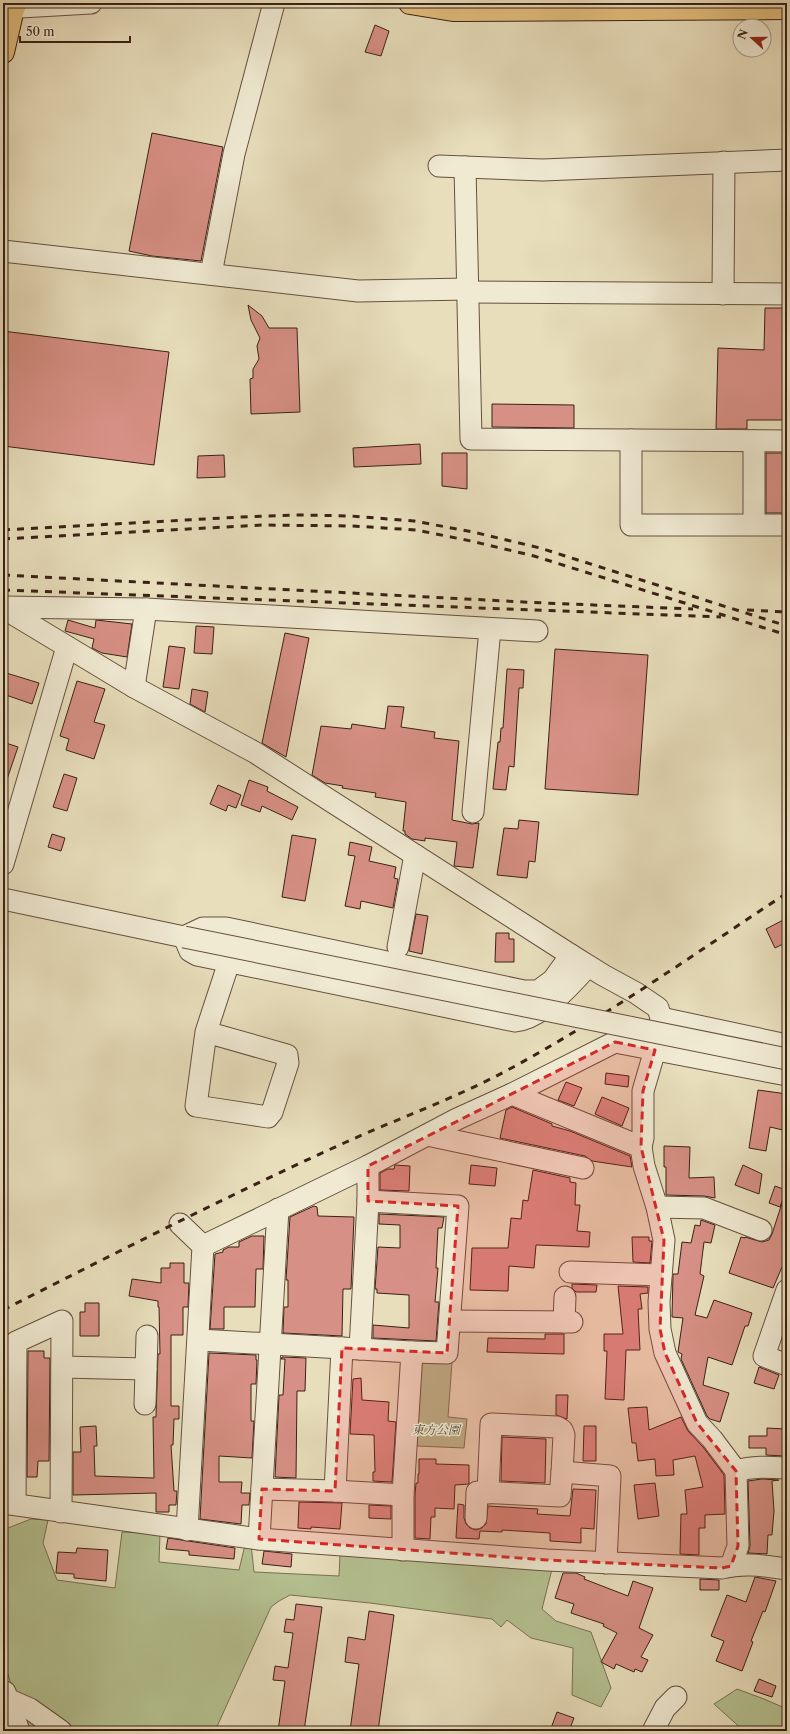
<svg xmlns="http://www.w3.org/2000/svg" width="790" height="1734" font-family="'Libre Caslon Text','Noto Serif JP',serif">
	<rect width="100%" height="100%" fill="#e8debc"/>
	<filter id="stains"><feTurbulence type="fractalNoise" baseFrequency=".005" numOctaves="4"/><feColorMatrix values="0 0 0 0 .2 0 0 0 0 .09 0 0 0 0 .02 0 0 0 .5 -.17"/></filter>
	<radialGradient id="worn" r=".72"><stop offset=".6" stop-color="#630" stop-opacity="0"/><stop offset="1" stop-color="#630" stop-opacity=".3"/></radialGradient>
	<g fill="#b5c191" stroke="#787153">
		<path d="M420,1361L452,1362L448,1417L467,1419L464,1448L417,1446Z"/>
		<path d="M31,1519L48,1520L43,1543L57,1580L115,1588L122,1532L160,1534L159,1562L239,1570L245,1545L251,1544L254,1572L339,1576L340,1555L552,1569L542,1609L556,1621L591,1632L611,1688L601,1707L572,1695L573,1648L531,1638L507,1620L501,1627L492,1619L370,1603L290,1595L279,1601L271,1607L215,1731H73L13,1691L3,1658V1530Z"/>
		<path d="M737,1689L764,1699L787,1709V1731H744L714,1704Z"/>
		<path d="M25,1717L50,1731H29Z"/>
	</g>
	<g fill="#d79085" stroke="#3a2115">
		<path d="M375,25L389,31L381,56L365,52Z"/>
		<path d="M152,133L223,147L201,261L152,256L129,251Z"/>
		<path d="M248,305L262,316L269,328H297L300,412L251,414L250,379L253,378V369L259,359L257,346L260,338L251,320Z"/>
		<path d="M765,308H787V420H747V429H716L718,348L764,350Z"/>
		<path d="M3,331L169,352L154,465L3,446Z"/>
		<path d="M492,404L574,405V428L492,427Z"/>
		<path d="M420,444L421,464L354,467L353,448Z"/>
		<path d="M442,453H467V489L442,486Z"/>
		<rect x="766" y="453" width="21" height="60"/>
		<path d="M224,455L225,477L197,478L198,456Z"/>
		<path d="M68,620L95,628L96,620L132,624L127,657L102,653L92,648L94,639L65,631Z"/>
		<path d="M196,626L214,627L212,654L194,653Z"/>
		<path d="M285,633L309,638L286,757L262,743Z"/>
		<path d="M169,646L185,648L179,689L163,687Z"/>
		<path d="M555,649L648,655L638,795L545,789Z"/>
		<path d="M507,669L524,670L523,688H519L514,767L509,766L506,790L493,789L498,742H500L501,728H503Z"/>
		<path d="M3,672L39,683L32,704L3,694Z"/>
		<path d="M77,681L105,689L94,722L105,725L94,759L66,750L69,739L60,736Z"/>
		<path d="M192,689L208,692L205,712L190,704Z"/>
		<path d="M388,706L404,707L401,727L435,732L434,738L459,741L452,820L472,824L479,823L473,868L454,866L457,842L425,838V841L412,839L405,834V831H403L406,802L375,797L376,793L342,788L343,786L325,783L312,775L321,726L351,729L352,724L385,729Z"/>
		<path d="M3,742L18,747L5,785L3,784Z"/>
		<path d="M64,774L77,778L67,811L53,807Z"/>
		<path d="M249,780L268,787L267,791L298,807L292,820L262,806L260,812L241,805Z"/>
		<path d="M218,785L241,795L236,808L228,805L226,811L210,804Z"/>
		<path d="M519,820L539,822L535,862L529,861L527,878L497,875L504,828L518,829Z"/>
		<path d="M52,834L65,838L61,851L48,847Z"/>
		<path d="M292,835L316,839L305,901L282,897Z"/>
		<path d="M350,842L372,847L369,861L396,867L394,878L398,879L393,908L361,901L360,909L345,906L355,856L348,855Z"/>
		<path d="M416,914L428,916L422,954L409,951Z"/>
		<path d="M787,918V942L775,948L766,929Z"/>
		<path d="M496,933H509V939H514V962H495Z"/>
		<path d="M606,1073L629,1076L628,1087L605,1084Z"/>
		<path d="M566,1082L582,1088L574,1106L558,1100Z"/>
		<path d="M758,1090L787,1094V1131L770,1127L766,1151L749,1148Z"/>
		<path d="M602,1097L629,1108L622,1126L595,1114Z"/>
		<path d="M512,1107L552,1124V1126L570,1131L630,1156L632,1167L592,1161L585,1156L500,1138L506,1110Z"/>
		<path d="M664,1146L690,1147L689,1178L714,1177L715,1198L704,1196L666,1195V1167H664Z"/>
		<path d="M395,1165L410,1166L409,1191L380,1190V1173L388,1169H394Z"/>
		<path d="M471,1165L497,1168L495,1186L469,1184Z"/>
		<path d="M743,1165L762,1174L759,1194L735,1185Z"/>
		<path d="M533,1170L570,1178V1182L576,1183L575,1205H580L577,1231L590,1232L589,1247L536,1245L534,1268L509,1266L508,1291L470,1290L472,1248H508L511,1218L521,1219L523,1200L528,1201Z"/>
		<path d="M775,1186L786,1190L780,1207L769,1203Z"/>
		<path d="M785,1194H787V1269L782,1267L773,1288L729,1273L741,1237L745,1238V1237L762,1242L769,1240L772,1234Z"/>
		<path d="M314,1206L317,1207L318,1216L354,1217L351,1289H343L342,1336L283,1333L284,1307H288V1280H286L290,1217Z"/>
		<path d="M379,1214L444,1217L442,1228H438L436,1268H438L435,1302H439L436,1341L373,1338V1325L409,1328V1295L377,1293V1289H375L378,1247L400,1248V1225L379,1224Z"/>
		<path d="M701,1220L715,1225L711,1243L704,1242L700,1274L704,1276L695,1315L707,1318L714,1300L752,1313L748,1326H745L732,1365L708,1357L703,1385L729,1393L720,1422L710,1419L707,1416L681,1359L682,1354L678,1352L683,1318L672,1317L673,1274H678L682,1242L691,1243L695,1225L700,1226Z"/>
		<path d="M252,1236H264L263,1269H256L255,1307H224V1329H210L215,1254L223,1252V1250L229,1247H239V1242Z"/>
		<path d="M632,1237H649V1241H652L650,1263L633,1262Z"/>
		<path d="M170,1263H184V1283H189L188,1307H183V1335H171V1406H179V1419H174L173,1445H171L174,1491H177L176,1505H169V1512H156V1493L73,1495V1452H81L80,1427L96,1426L97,1446H94L95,1476L154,1478L153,1417H156L158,1354H160L159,1307H158V1301L129,1296L132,1279L161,1283V1268H170Z"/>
		<path d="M572,1284L597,1285L596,1292H576L572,1288Z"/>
		<path d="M618,1286L648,1287V1293L640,1294L642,1309H638L640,1350H626L624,1400L605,1399L607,1351H604V1334H623Z"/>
		<path d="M85,1303H99V1336H80V1312H85Z"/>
		<path d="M545,1334H564V1354L487,1352L488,1338L545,1339Z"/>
		<path d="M28,1351H44V1358H50L49,1461H38L37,1477H27Z"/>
		<path d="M209,1353L256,1355V1360H257L256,1384H251V1421H254L252,1458L219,1456V1482H242L241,1493H250L249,1505H242L241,1524L200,1519Z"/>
		<path d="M282,1357L306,1358L305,1391H297L296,1478L275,1477L279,1395H283L285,1359H281Z"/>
		<path d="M759,1367L779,1375L774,1389L754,1383Z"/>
		<path d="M361,1378L362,1400L389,1402L388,1421L396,1422L392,1482L373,1481V1472H375L374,1435L350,1434L353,1379Z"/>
		<path d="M556,1395H568L567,1419L556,1415Z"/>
		<path d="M647,1407L649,1430L681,1417L688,1431L703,1447L724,1475L725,1514L705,1515V1528H699V1555L680,1554L681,1514H687L685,1490L703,1487L695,1456L673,1460L674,1475L656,1476L655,1459L638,1461L636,1443H632L628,1408Z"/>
		<path d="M584,1426H596V1461H583Z"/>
		<path d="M767,1428L785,1429L783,1456L766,1455V1448H749V1436H767Z"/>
		<path d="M502,1437L546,1439L545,1483L501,1481Z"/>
		<path d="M419,1459H436V1464L469,1465V1484L455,1485L454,1509L435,1508V1517H431L430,1539L415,1538V1495L416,1483H418V1474H419Z"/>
		<path d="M762,1479L779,1480L772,1481L774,1511L772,1535H768L767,1554L748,1553L750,1546L748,1481Z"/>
		<path d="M655,1483L659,1516L638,1519L634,1485Z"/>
		<path d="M573,1489L596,1490L594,1529L581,1528V1543L550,1541V1533L502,1530V1532L480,1531L479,1539L456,1538L458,1504L464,1505V1518L466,1524L470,1528L476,1530L482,1528L486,1524L488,1506L538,1509L537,1514L570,1516Z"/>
		<path d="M299,1502L342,1503L340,1529L311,1527V1529L298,1528Z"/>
		<path d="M369,1505L391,1506V1519L369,1518Z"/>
		<path d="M168,1538L235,1548L234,1559L189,1555V1551L166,1549Z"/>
		<path d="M77,1548L108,1550L106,1581L74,1578V1574L56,1573L58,1552L76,1553Z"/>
		<path d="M264,1551L292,1554L291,1567L262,1564Z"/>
		<path d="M563,1573H576L585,1577L584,1579L628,1596L633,1581L653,1588L639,1628L653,1635L641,1657L648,1660L642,1672L635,1669L634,1672L616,1664L614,1669L601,1662L617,1633L603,1626L604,1624L571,1613L574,1604L555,1598Z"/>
		<path d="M755,1577L776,1581L765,1612L763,1611L751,1641L753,1642L742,1671L716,1661L724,1641L711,1636L727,1595L746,1602Z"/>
		<path d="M700,1579L719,1580V1590H700Z"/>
		<path d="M296,1604L322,1607L304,1731H278L285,1681L273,1680L275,1666L288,1668L293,1633L284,1632L286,1619L294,1620Z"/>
		<path d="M369,1611L394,1615L378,1731H350L359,1664L345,1662L348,1637L365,1640Z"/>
		<path d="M759,1679L776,1686L772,1697L754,1691Z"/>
		<path d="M557,1712L574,1718L569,1731H550Z"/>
	</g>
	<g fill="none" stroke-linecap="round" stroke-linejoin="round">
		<defs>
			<g id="minor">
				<path d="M3,8L91,3"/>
				<path d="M439,166L543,170L787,160"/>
				<path d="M465,167L471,439L787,441"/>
				<path d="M3,251L358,291L468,289"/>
				<path d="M211,274L234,154L274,3"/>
				<path d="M468,292L787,294"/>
				<path d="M723,294L724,162"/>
				<path d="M631,440V525H787"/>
				<path d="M754,524V441"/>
				<path d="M3,607L146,609L537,631"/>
				<path d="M3,611L13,614L134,687L256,753L571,955L603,975L636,993L658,1008L661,1018L655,1050L643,1091V1138L641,1147L644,1166L657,1207L664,1240L659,1302L660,1329L665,1353L697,1423L712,1439L736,1471L738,1546L731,1566"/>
				<path d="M134,687L146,609"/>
				<path d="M473,812L490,629"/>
				<path d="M3,864L67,647"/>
				<path d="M3,899L184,937L203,928H226L524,991H538L553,980L571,955"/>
				<path d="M184,937L190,951L197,955L515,1021C541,1019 571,985 588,966"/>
				<path d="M398,947L415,855"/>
				<path d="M661,1018L787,1045"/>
				<path d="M206,1032L287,1055L288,1063L272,1112L268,1117L196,1106L206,1032L229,962"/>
				<path d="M512,1094L641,1147"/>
				<path d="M427,1135L583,1168"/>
				<path d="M368,1201L458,1206L447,1353L412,1352"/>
				<path d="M657,1207L704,1208L761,1230"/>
				<path d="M180,1224L203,1246L187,1530"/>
				<path d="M203,1246L368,1166L457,1119L512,1094L615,1042L787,1075"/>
				<path d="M570,1272L661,1275"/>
				<path d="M787,1290L764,1356L787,1365"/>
				<path d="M450,1321L572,1322"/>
				<path d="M564,1322L565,1297"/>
				<path d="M199,1340L412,1352L403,1495L335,1491L262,1489"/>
				<path d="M360,1349L368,1201V1166"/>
				<path d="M62,1367L146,1369"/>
				<path d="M145,1404L147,1336"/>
				<path d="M736,1471C753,1466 769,1467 787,1468"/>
				<path d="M335,1491L342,1348"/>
				<path d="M488,1493L491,1424L557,1427L562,1430L564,1435L562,1472L610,1476L606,1563"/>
				<path d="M3,1503L259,1539L547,1560L722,1568C744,1562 765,1566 787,1569"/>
				<path d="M15,1504L16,1342L62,1321L61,1512"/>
				<path d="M476,1518L477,1492L560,1496L562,1472"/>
				<path d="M259,1539L278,1209"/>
				<path d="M403,1550V1495"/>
				<path d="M5,1692L19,1731"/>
				<path d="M7,1699L30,1709L61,1731"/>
				<path d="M653,1731L665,1708L676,1697"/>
			</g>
			<path id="major" d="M3,52L13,9L16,3"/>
			<path id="highway" d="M410,3L453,10L787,8"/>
		</defs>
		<use href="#minor" stroke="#66503f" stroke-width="23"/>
		<use href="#major" stroke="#3a2115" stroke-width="24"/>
		<use href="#highway" stroke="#3a2115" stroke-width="24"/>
		<use href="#minor" stroke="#f0ead3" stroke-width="21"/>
		<use href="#major" stroke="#e4bf7e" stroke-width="22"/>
		<use href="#highway" stroke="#e4bf7e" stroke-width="22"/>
		<g stroke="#3a2115" stroke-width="3" stroke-dasharray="7 7" stroke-linecap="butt">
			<path d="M3,530L242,517L300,515L351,516L414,521L473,532L540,548L787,626"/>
			<path d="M3,539L262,525L353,526L416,530L471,541L534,556L787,635"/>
			<path d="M3,575L544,603L693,609"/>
			<path d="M3,590L721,617"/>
			<path d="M747,610L787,612"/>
			<path d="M3,1310C116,1253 229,1195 344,1143C397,1119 453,1099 504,1072C603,1019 694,954 787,893"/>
		</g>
		<defs>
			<path id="minor-bridge" d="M184,937L787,1059"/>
		</defs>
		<use href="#minor-bridge" stroke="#66503f" stroke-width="23" stroke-linecap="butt"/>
		<use href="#minor-bridge" stroke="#f0ead3" stroke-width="21"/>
	</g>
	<path fill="#d62828" fill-opacity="0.2" stroke="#d62828" stroke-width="3" stroke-dasharray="8 5" stroke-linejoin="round" d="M615,1042L655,1050L643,1091L641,1147L664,1240L660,1329L665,1353L697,1423L736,1471L738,1546L731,1566L722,1568L547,1560L259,1539L262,1489L335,1491L342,1348L447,1353L458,1206L368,1201V1166Z"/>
	<g text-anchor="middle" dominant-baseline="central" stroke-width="3" stroke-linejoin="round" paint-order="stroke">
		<g font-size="12" font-style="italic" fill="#594934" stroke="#f0ead3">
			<text x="436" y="1429">東方公園</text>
		</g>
	</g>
	<rect width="790" height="1734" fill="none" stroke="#e8debc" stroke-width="16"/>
	<rect x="4" y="4" width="782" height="1726" fill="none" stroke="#3a2115" stroke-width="2"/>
	<rect x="8" y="8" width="774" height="1718" fill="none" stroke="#3a2115"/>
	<g transform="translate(752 38) rotate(291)"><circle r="19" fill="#f0ead3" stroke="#a79a87"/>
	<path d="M0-3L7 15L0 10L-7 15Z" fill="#8f2418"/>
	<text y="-6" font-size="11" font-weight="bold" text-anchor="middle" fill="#3a2115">N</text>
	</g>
	<path d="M20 36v6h110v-6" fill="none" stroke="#3a2115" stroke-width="2"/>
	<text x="26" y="36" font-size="12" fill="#3a2115" stroke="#f0ead3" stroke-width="3" paint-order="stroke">50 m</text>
	<rect width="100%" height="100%" filter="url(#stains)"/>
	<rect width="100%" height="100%" fill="url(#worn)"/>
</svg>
